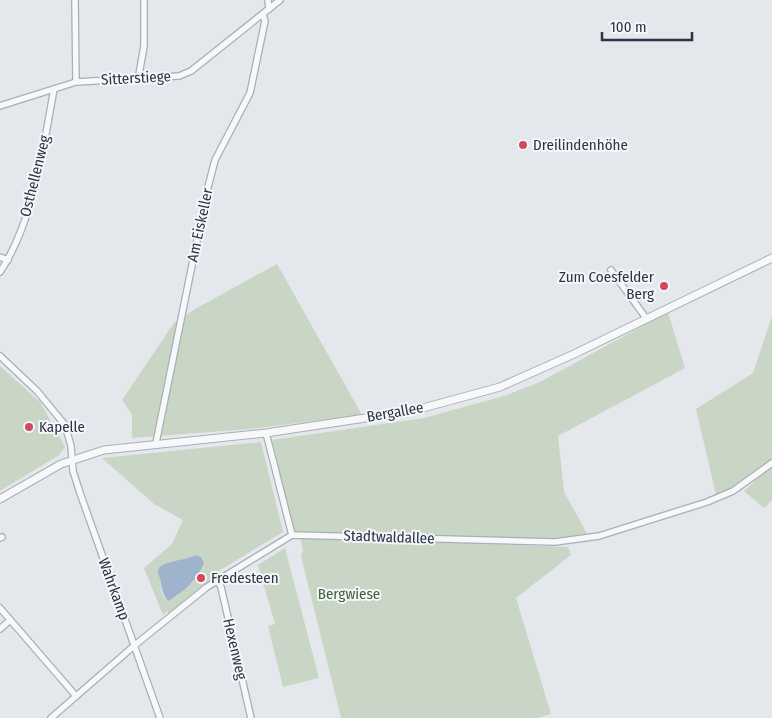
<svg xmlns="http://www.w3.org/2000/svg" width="772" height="718" font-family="'Fira Sans Condensed',sans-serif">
	<rect width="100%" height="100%" fill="#e4e7ec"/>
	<g fill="#c9d6c5" fill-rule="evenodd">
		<path d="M277,264L362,415L250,429L132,438V414L122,400L174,323L195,309Z"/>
		<path d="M668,312L685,368L558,436L564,492L589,537L555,540L293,532L272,440L424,418L504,396L540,382Z"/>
		<path d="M772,316V460L738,486L716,495L696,409L753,373Z"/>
		<path d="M0,366L40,402L65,447L59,455L0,491Z"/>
		<path d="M261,442L283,532L212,575V581L168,615V611L163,615L144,568L172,544L183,520L154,504L102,458ZM195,555L194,581L177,596L167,601L161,592L160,578L174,561L182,562Z"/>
		<path d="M772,465V500L764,508L744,491Z"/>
		<path d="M300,537L568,547L571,555L516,598L551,714L538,718H341L301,556L303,550Z"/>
		<path d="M285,548L319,678L283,687L268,626L275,624L258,565Z"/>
	</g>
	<path fill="#9fb4cc" d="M195,555L201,557L204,563C197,580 183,593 168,601C162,593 162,589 160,579C160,577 158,575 158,572C157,561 186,561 195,555Z"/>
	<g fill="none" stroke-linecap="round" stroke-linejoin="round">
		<defs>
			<g id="minor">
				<path d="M75,0L76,82"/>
				<path d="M268,0L269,9"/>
				<path d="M138,80L144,46V0"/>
				<path d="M0,106L76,82L179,76L191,71L280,0"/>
				<path d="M0,257L8,260"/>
				<path d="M611,270L646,318"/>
				<path d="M0,272C34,221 43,148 54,89"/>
				<path d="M0,356L37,391L65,425L71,446L73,471L80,493L160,718"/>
				<path d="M266,433L292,535"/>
				<path d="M156,443L207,191L215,160L250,93L265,21L263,15"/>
				<path d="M0,538L2,537"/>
				<path d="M217,580L221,587L251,718"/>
				<path d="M0,608L76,696"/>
				<path d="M0,629L9,621"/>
				<path d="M51,718L135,645L207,587L292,535L555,542L599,536L707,502L733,491L772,463"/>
			</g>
			<path id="tertiary" d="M0,499L61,464L104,450L266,433L392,414L423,408L500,387L574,354L772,258"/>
		</defs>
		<use href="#minor" stroke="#a9aeb7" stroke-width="8"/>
		<use href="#tertiary" stroke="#a9aeb7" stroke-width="9"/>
		<use href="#minor" stroke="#f7f8fa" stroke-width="5.5"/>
		<use href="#tertiary" stroke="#f7f8fa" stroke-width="7"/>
	</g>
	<g fill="#d1495b" stroke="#f4f6f9" stroke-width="2">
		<circle cx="523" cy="145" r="5"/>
		<circle cx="664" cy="286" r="5"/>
		<circle cx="29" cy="427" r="5"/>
		<circle cx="201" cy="578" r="5"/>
	</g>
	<g text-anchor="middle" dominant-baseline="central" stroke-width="4" stroke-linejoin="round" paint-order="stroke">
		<g font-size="15" fill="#2b3445" stroke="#f4f6f9">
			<text transform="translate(136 78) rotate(-3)">Sitterstiege</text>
			<text transform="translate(35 176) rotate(-76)">Osthellenweg</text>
			<text transform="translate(200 225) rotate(-78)">Am Eiskeller</text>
			<text transform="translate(395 412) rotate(-10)">Bergallee</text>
			<text transform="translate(389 537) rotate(2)">Stadtwaldallee</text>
			<text transform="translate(114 589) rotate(70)">Wahrkamp</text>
			<text transform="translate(235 649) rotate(77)">Hexenweg</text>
		</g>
		<g font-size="15" fill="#2b3445" stroke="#f4f6f9" text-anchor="start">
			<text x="533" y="145">Dreilindenhöhe</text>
			<text x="654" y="277" text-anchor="end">Zum Coesfelder<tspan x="654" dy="17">Berg</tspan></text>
			<text x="39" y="427">Kapelle</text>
			<text x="211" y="578">Fredesteen</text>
		</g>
		<g font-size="15" fill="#3f6138" stroke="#f4f6f9">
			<text x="349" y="594">Bergwiese</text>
		</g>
	</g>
	<path d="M602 32v8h90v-8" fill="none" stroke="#2b3445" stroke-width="2.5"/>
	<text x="610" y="32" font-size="15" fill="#2b3445" stroke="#f4f6f9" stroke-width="4" paint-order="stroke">100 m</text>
</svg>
